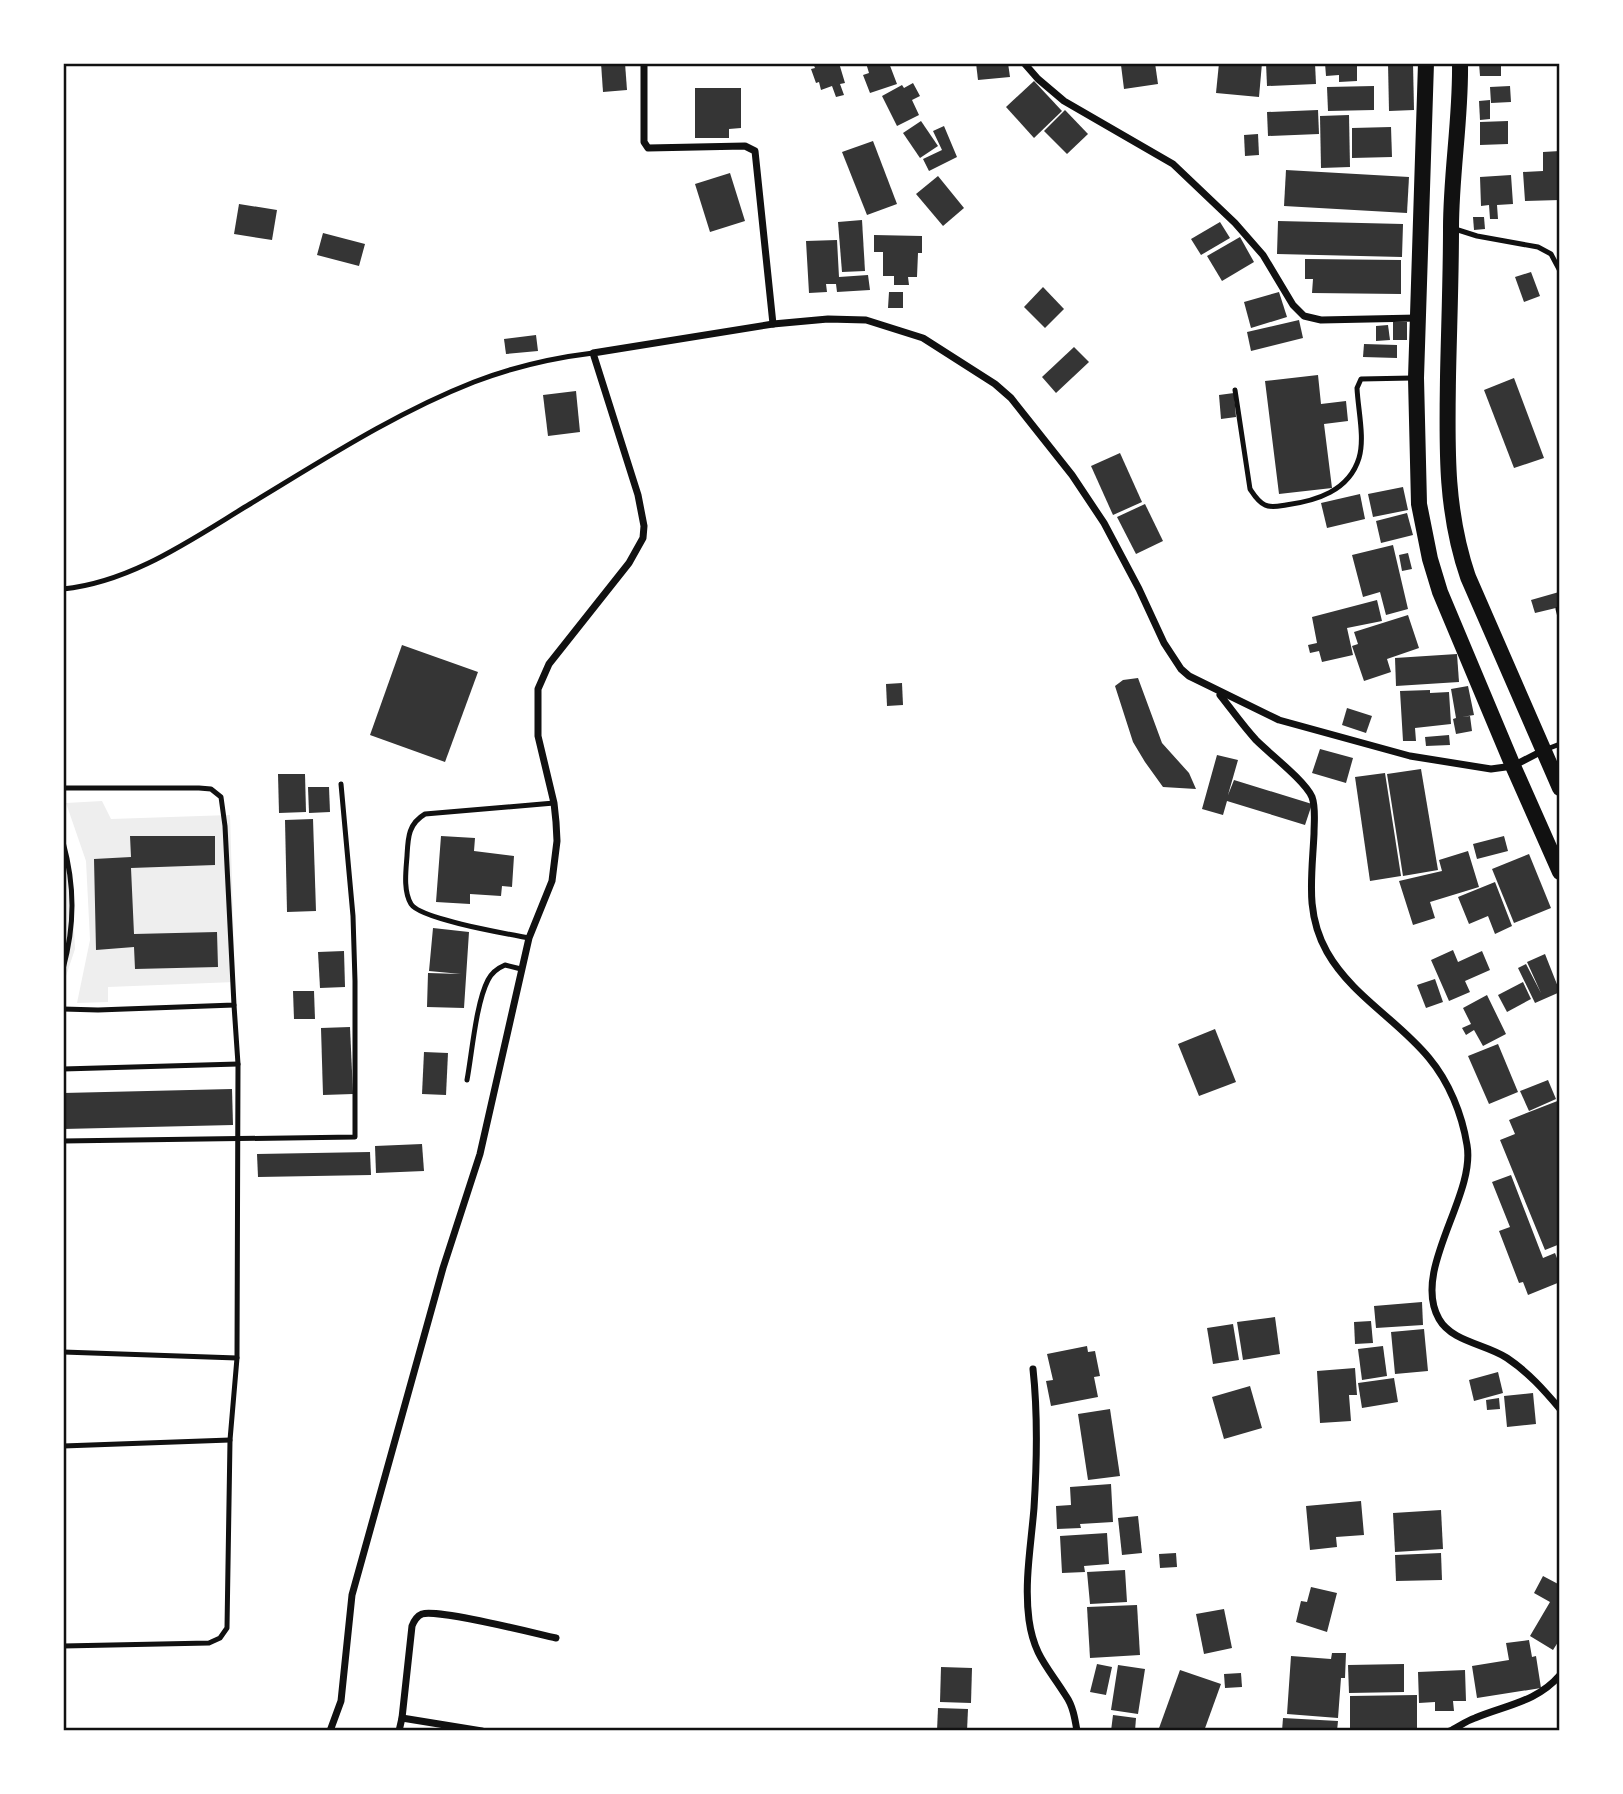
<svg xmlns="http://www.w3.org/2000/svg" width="1623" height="1794" font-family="'DM Sans',sans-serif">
	<rect width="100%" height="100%" fill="#fff"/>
	<g fill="#eee">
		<path d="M102,801L111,819L230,815L235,982L108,987V1002L77,1003L90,940L86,861L66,803Z"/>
		<path d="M63,846L71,869L75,949L63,985Z"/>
	</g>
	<g fill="#353535">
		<path d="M601,63H625L627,90L603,92Z"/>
		<path d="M813,63H839L845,83L840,84L844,95L836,97L832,86L821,90L819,82L816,83L811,69L815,68Z"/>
		<path d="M866,63H889L897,84L870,93L863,75L869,73Z"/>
		<path d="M976,63H1008L1010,77L978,80Z"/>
		<path d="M1136,63H1155L1158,84L1124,89L1121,65Z"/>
		<path d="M1219,63H1262L1259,97L1216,93Z"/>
		<path d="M1266,63H1315L1316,84L1267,86Z"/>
		<path d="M1325,63H1357V81L1339,82V75L1326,76Z"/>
		<path d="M1388,63H1413L1414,110L1389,111Z"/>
		<path d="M1479,63H1501V76H1480Z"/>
		<path d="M1034,81L1062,111L1034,138L1006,107Z"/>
		<path d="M913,83L920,96L912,100L919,115L897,126L882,96L902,85L904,88Z"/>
		<path d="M1374,86V110L1328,111L1327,87Z"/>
		<path d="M1510,86L1511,102L1491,103L1490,87Z"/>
		<path d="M695,88H741V128L729,129V138H695Z"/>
		<path d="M1490,100V119L1480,120L1479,101Z"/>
		<path d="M1065,110L1088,134L1067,154L1044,131Z"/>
		<path d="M1318,110L1319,134L1268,136L1267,112Z"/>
		<path d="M1349,115L1350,167L1321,168L1320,116Z"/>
		<path d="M921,121L938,146L920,158L903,133Z"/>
		<path d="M1508,121V144L1480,145V122Z"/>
		<path d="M944,126L957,157L929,171L923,159L942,150L933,131Z"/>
		<path d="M1391,127L1392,157L1352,158V128Z"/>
		<path d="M1258,134L1259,155L1245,156L1244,135Z"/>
		<path d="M873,141L897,204L867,215L842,152Z"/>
		<path d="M1560,151V200L1525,201L1523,172L1543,171V152Z"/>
		<path d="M1286,170L1409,177L1407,213L1284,206Z"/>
		<path d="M730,173L745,221L710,232L695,184Z"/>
		<path d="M1511,175L1513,204L1497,205L1498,219H1490L1489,205L1481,206L1480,177Z"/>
		<path d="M938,176L964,208L943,226L916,194Z"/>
		<path d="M239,204L277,210L272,240L234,234Z"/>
		<path d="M1473,217H1484L1485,229L1474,230Z"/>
		<path d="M862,220L865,271L842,272L838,222Z"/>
		<path d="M1278,221L1403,224L1402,257L1277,254Z"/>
		<path d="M1220,222L1230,238L1201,255L1191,239Z"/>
		<path d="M323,233L365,244L359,266L317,255Z"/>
		<path d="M874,235L922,236V253H918L917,277H908L909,285H894V276H883V252H874Z"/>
		<path d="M1240,237L1254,262L1222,281L1207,256Z"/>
		<path d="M837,240L839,277L868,275L870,290L837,292L836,284H826L827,292L809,293L806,241Z"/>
		<path d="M1305,259L1401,260V294L1312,293L1313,279H1305Z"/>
		<path d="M1531,272L1540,296L1524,302L1515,277Z"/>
		<path d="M1043,287L1064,309L1045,328L1024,307Z"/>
		<path d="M889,292H903V308H888Z"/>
		<path d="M1279,292L1287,317L1251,328L1244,302Z"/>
		<path d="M1299,320L1303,338L1251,351L1247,332Z"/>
		<rect x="1393" y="322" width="14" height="18"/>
		<path d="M1388,325L1390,340L1376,341V326Z"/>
		<path d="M536,335L538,351L506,354L504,339Z"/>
		<path d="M1364,344L1397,345V358L1363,357Z"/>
		<path d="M1074,347L1089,362L1056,393L1042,377Z"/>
		<path d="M1318,375L1321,404L1346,401L1348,421L1324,424L1332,488L1279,494L1265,381Z"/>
		<path d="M1514,378L1544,458L1514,468L1484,390Z"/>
		<path d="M576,391L580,432L548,436L543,395Z"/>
		<path d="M1234,393L1236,417L1221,419L1219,395Z"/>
		<path d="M1120,453L1142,502L1113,515L1091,466Z"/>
		<path d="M1403,487L1408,510L1373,517L1368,494Z"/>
		<path d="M1360,494L1365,519L1327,528L1321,503Z"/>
		<path d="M1145,504L1163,541L1136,554L1117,517Z"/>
		<path d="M1407,513L1413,535L1381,543L1376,521Z"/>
		<path d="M1393,545L1408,609L1386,615L1380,592L1363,597L1352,555Z"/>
		<path d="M1408,553L1412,569L1402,571L1399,555Z"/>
		<path d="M1559,592L1560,607L1535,613L1531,600Z"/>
		<path d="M1377,600L1382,621L1347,628L1353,655L1322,662L1319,651L1310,653L1308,645L1317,643L1312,617Z"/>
		<path d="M1408,615L1419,648L1387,659L1391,672L1364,681L1352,646L1358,644L1354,632Z"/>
		<path d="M402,645L478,672L445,762L370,735Z"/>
		<path d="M1457,654L1459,682L1396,686L1395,658Z"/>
		<path d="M1138,678L1162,743L1189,773L1196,789L1163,787L1145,762L1133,742L1115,686L1123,680Z"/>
		<path d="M902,683L903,705L887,706L886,684Z"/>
		<path d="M1468,686L1474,715L1462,717L1470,716L1472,731L1456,734L1453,719L1456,718L1451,689Z"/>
		<path d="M1430,690V693L1449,692L1451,724L1415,728L1416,741H1403L1400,691Z"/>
		<path d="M1347,708L1372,716L1366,733L1342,725Z"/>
		<path d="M1449,735L1450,745L1426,746L1425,737Z"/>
		<path d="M1320,749L1353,758L1346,783L1312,773Z"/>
		<path d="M1217,755L1238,760L1228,795L1234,780L1312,804L1305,825L1227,801L1223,815L1202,809Z"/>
		<path d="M1421,769L1438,870L1403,876L1387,774Z"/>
		<path d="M1385,773L1401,876L1370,881L1355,777Z"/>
		<path d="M278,774H305L306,812L279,813Z"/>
		<path d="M308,787H329L330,812L309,813Z"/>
		<path d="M313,819L316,911L287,912L285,820Z"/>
		<path d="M130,836H215V865L131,868L134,934L217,932L218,967L135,969L134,947L96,950L94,859L131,857Z"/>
		<path d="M441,836L475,838L474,851L514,856L512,887L502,886L501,896L470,894V904L436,902Z"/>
		<path d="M1504,836L1508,851L1477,859L1473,844Z"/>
		<path d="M1468,851L1479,887L1430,902L1435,918L1413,925L1399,881L1442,871L1439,860Z"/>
		<path d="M1529,854L1551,908L1514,923L1492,869Z"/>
		<path d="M1495,882L1512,926L1495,934L1488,916L1469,924L1458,897Z"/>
		<path d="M433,928L469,932L464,1008L427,1007L428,973L461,974L429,971Z"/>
		<path d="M1453,950L1458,962L1482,951L1490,970L1465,981L1470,992L1449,1001L1431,960Z"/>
		<path d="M344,951L345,987L320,988L318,952Z"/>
		<path d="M1545,954L1560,992L1535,1003L1518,968L1526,964L1541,993L1527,962Z"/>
		<path d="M1435,979L1443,1002L1426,1008L1417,985Z"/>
		<path d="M1523,982L1531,999L1507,1012L1498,995Z"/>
		<path d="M293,991H314L315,1019H294Z"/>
		<path d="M1487,995L1506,1034L1483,1046L1474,1030L1466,1035L1462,1028L1471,1024L1463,1008Z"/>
		<path d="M350,1027L353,1094L323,1095L321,1028Z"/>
		<path d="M1215,1029L1236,1082L1199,1096L1178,1044Z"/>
		<path d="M1498,1044L1518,1092L1489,1104L1468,1056Z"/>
		<path d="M424,1052L448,1053L446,1095L422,1094Z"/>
		<path d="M1548,1080L1556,1099L1529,1111L1520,1091Z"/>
		<path d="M232,1089L233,1125L63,1129V1093Z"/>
		<path d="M1560,1100V1244L1545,1250L1500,1140L1515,1134L1509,1120Z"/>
		<path d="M422,1144L424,1171L376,1173L375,1146Z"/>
		<path d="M370,1152L371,1175L258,1177L257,1154Z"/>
		<path d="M1511,1175L1543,1258L1555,1253L1560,1266V1282L1528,1295L1523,1282L1519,1283L1499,1231L1510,1227L1492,1182Z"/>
		<path d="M1422,1302L1423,1325L1376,1328L1374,1306Z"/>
		<path d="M1275,1317L1280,1354L1243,1360L1237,1322Z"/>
		<path d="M1371,1321L1373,1343L1355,1344L1354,1322Z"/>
		<path d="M1233,1324L1239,1360L1213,1364L1207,1328Z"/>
		<path d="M1424,1329L1428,1371L1395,1374L1391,1332Z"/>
		<path d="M1087,1346L1088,1352L1095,1351L1100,1376L1094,1377L1098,1397L1051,1406L1046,1381L1053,1380L1047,1354Z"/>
		<path d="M1383,1346L1387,1376L1362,1380L1358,1349Z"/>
		<path d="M1355,1368L1357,1395H1349L1351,1421L1320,1423L1317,1371Z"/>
		<path d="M1498,1372L1503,1393L1474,1401L1469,1380Z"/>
		<path d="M1394,1378L1398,1402L1362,1408L1358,1383Z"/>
		<path d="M1250,1386L1262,1428L1224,1439L1212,1397Z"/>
		<path d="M1533,1393L1536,1424L1507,1427L1504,1396Z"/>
		<path d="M1499,1398L1500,1409L1487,1410L1486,1400Z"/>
		<path d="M1110,1409L1120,1476L1088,1480L1078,1414Z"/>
		<path d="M1111,1484L1113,1522L1080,1524L1081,1528L1057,1529L1056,1506L1071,1505L1070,1487Z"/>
		<path d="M1361,1501L1364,1535L1336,1537L1337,1547L1310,1550L1306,1506Z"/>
		<path d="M1441,1510L1443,1549L1395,1552L1393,1513Z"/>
		<path d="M1138,1516L1142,1553L1122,1555L1118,1518Z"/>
		<path d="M1107,1533L1109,1564L1084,1566L1085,1572L1062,1573L1060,1536Z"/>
		<path d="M1176,1553L1177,1567L1160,1568L1159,1554Z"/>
		<path d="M1441,1553L1442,1580L1396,1581L1395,1555Z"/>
		<path d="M1125,1570L1127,1602L1090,1604L1087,1572Z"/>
		<path d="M1543,1576L1560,1585V1639L1553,1650L1530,1636L1550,1602L1534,1593Z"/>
		<path d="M1311,1587L1337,1593L1327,1632L1296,1622L1301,1601L1307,1602Z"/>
		<path d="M1137,1605L1140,1655L1090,1658L1087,1607Z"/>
		<path d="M1224,1609L1232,1648L1204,1654L1196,1614Z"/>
		<path d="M1529,1640L1532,1657L1536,1656L1541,1688L1477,1698L1472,1666L1509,1660L1506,1643Z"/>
		<path d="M1332,1653H1346L1345,1678H1341L1338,1718L1287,1714L1291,1656L1331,1659Z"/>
		<path d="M1097,1664L1112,1667L1106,1695L1090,1692Z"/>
		<path d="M1404,1664V1692L1349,1693L1348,1665Z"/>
		<path d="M1118,1665L1145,1669L1138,1714L1111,1710Z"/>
		<path d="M941,1667L972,1668L971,1703L940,1702Z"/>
		<path d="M1180,1670L1221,1684L1204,1731H1158Z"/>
		<path d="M1465,1670L1466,1701H1453L1454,1711H1435V1702L1419,1703L1418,1672Z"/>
		<path d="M1241,1673L1242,1687L1225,1688L1224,1674Z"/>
		<path d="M1417,1695V1728L1350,1729V1696Z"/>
		<path d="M938,1708L968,1709L967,1731H937Z"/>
		<path d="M1113,1715L1136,1718L1135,1731H1111Z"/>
		<path d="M1283,1718L1338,1721L1337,1731H1282Z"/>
	</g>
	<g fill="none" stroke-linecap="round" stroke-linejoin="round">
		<g stroke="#111" stroke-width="5">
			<path d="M1455,229L1477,236L1538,247L1551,254L1560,271"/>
			<path d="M1235,390L1250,489C1254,495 1258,502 1265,505C1271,508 1279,506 1286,505C1316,501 1349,491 1359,458C1365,438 1358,410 1357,388L1361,379L1412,378"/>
			<path d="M63,589C132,582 192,539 250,504C323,460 395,413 474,382C513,367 552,358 593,353"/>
			<path d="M1558,609L1560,617"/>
			<path d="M1547,749L1560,744"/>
			<path d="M63,788H199L211,789L221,797L225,826L234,1005L98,1010L63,1009"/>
			<path d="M63,842C75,886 75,925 63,969"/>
			<path d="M529,938C508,934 420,919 411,904C403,891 406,870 407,856C408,838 408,824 425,814L554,803"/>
			<path d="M63,1069L238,1064"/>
			<path d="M467,1080C472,1053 476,1003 488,980C492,972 498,968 505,965L521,969"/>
			<path d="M63,1141L355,1137V981L353,916L341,784"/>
			<path d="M63,1352L237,1358"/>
			<path d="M63,1446L230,1440"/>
			<path d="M63,1646L209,1643L220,1638L227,1628L230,1440L237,1358L238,1064L234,1005"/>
		</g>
		<g stroke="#111" stroke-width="7">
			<path d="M644,63V142L648,148L745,146L755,151L773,324"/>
			<path d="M1024,63L1038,79L1064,101L1173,164L1235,223L1263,255L1293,305L1304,316L1321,320L1417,318"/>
			<path d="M1220,695C1232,710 1243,726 1256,740C1270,754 1305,781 1312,797C1316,808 1314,822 1314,834C1312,877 1305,913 1327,952C1352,996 1398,1020 1429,1058C1449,1082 1462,1114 1467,1145C1476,1196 1411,1270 1439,1319C1452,1342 1486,1344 1507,1358C1528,1372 1544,1390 1560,1409"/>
			<path d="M1033,1369C1038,1415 1037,1461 1034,1508C1031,1545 1024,1583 1029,1620C1034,1656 1048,1667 1066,1696C1073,1706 1075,1719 1077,1731"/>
			<path d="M402,1718L482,1731"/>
			<path d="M330,1731L341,1701L352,1595L443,1268L480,1154L529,938L552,881L557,841L556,822L554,803L538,736V689L549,664L629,563L643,538L644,526L638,495L593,353L773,324L828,319L866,320L923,338L995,384L1011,398L1026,417L1072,475L1104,523L1139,589L1164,643L1181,669L1189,676L1279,720L1410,756L1491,769L1513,766L1544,750"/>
			<path d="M399,1731L402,1718L412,1626C414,1621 417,1616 422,1614C439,1609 533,1633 556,1638"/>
			<path d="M1450,1731C1458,1727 1466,1721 1475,1718C1506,1705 1537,1702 1560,1675"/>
		</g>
		<g stroke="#111" stroke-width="16">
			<path d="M1426,63L1416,378L1419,504L1430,559L1440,592L1513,766L1560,872"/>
			<path d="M1460,63C1461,118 1451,173 1451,228C1451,278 1449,327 1448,377C1447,447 1445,510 1468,577L1560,788"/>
		</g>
	</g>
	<rect width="1623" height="1794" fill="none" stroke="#ffffff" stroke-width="130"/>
	<rect x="65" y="65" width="1493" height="1664" fill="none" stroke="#111" stroke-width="2.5"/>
</svg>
